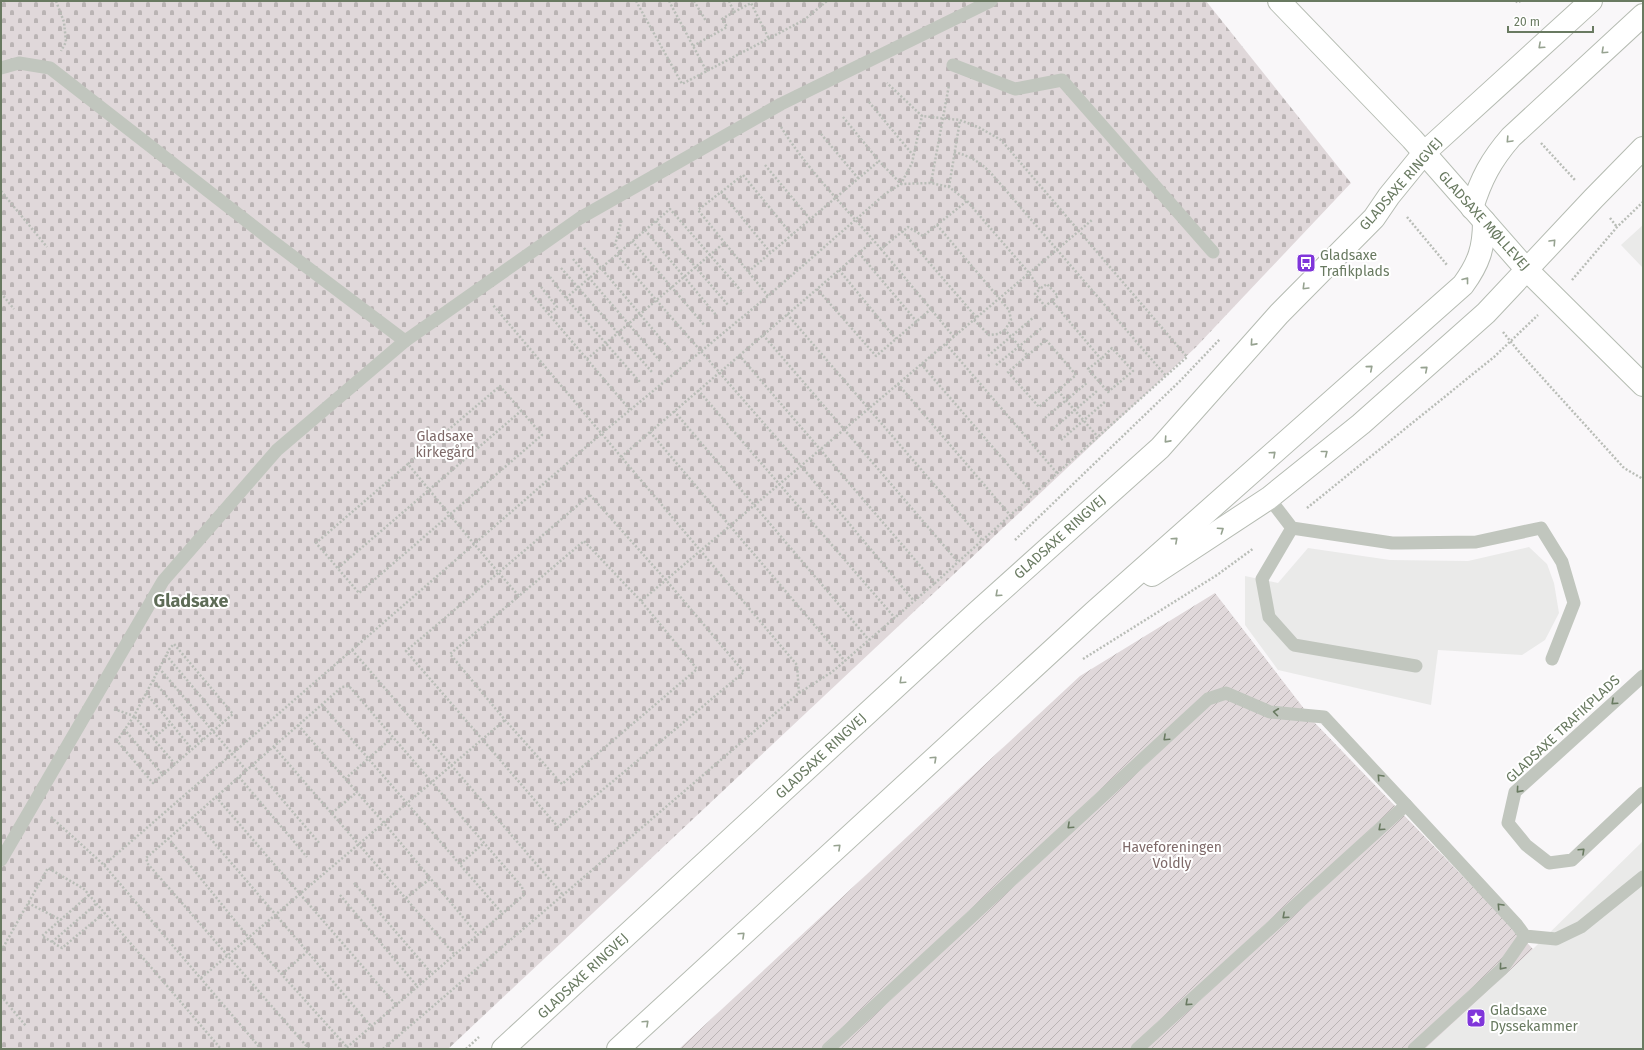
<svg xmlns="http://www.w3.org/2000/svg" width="1644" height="1050" font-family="'Fira Sans',sans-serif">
	<defs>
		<pattern id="cemetery-stones" width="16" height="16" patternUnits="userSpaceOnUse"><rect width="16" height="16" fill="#e0d8da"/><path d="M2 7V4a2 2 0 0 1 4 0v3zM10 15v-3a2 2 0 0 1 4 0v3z" fill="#bab4b4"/></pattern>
		<pattern id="garden-furrows" width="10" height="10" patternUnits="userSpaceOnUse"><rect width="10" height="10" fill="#e0d8da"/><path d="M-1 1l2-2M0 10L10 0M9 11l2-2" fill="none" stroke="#bab4b4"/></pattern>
	</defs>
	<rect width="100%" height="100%" fill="#f9f7f9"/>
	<g fill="#eaeae9">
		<path d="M1643,225V268L1621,245Z"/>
		<path d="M1529,547L1547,564L1554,583L1559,613L1545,640L1522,655L1438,650L1431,705L1278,670L1245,625V576L1278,583L1308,548L1390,560L1468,561Z"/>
		<path d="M1643,841V1049H1425L1533,949Z"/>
	</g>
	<path fill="url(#cemetery-stones)" d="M1,1H1206L1351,183L1196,347L448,1049H1Z"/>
	<path fill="url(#garden-furrows)" d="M1215,593L1315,723L1533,949L1425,1049H679L1080,676Z"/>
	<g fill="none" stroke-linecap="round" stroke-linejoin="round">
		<defs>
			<path id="secondary" d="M1279,1L1412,139L1527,270L1643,385"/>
			<g id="primary">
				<path d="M1472,208C1481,179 1491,160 1511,137L1643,15"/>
				<path d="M1152,575L1269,498L1361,424L1486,313L1593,199L1643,148"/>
				<path d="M503,1049L975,614L1160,448L1279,314L1374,218L1389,196L1424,153L1591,1"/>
				<path d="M618,1049L1094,612L1463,285C1479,263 1484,248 1484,221"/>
			</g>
		</defs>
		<use href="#secondary" stroke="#b6bdb3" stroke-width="24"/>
		<use href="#primary" stroke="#b5bbb2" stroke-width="24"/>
		<g stroke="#b9bdb7" stroke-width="2.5" stroke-dasharray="2 2" stroke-linecap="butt">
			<path d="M56,1L64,22L66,42L61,51"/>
			<path d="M636,1L682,84L804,20L827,1"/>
			<path d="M669,1L707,72"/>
			<path d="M694,1L706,21"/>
			<path d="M729,1L734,12L751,3L769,39"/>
			<path d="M1516,1L1518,3L1520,1"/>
			<path d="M693,46L727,27L722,19L734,12"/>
			<path d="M869,102L913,155"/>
			<path d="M843,117L879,161L901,184L912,163L922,116L887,83"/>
			<path d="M781,127C809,172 847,209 881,249L908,227L923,236L967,201"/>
			<path d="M821,134L858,178"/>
			<path d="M1541,143L1575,180"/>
			<path d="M954,152C970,156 978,161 990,172L1166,376"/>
			<path d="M765,165L810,219"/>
			<path d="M931,183L949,85"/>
			<path d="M949,187L960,120"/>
			<path d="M1,191L47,247"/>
			<path d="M721,192L770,252"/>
			<path d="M1407,217L1447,265"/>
			<path d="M1610,218L1617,227"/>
			<path d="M656,221L728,305"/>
			<path d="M937,225L1009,310L1011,320L1005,330L1028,356"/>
			<path d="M645,230L716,315"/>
			<path d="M902,231L977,318"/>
			<path d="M632,241L705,326"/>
			<path d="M584,248L672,352"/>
			<path d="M881,249L954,337"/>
			<path d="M620,252L615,245L622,219"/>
			<path d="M859,253L917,322"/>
			<path d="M617,255L801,466L914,601"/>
			<path d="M573,259L661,362"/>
			<path d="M561,268L652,372"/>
			<path d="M839,270L896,339"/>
			<path d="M748,272L879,161"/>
			<path d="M550,277L566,298L640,382"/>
			<path d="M1572,280L1617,227L1643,202"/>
			<path d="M541,287L557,307L550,313"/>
			<path d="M1041,288L1047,284L1058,296L1052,301"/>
			<path d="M817,289L876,356L931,309"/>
			<path d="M530,292L630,410"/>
			<path d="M1,293L14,309"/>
			<path d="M768,296L698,210L743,175L792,235"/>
			<path d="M566,298L670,209L743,293"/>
			<path d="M787,314L982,540"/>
			<path d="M974,320L989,335L998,334L1005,330"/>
			<path d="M1503,332L1520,353L1624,468L1643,479"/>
			<path d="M763,335L958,562L1187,357L1001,140L980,128L960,120L922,116"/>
			<path d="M1046,340L1076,375L1039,407L1008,372Z"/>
			<path d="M946,344L1057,473"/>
			<path d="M739,355L935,583L958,562"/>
			<path d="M988,356L1034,317"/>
			<path d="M587,359L724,243"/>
			<path d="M921,364L1034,495"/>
			<path d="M996,365L1043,327"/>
			<path d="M898,384L1010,515"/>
			<path d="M698,390L895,618"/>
			<path d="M1058,391L1098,437"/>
			<path d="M674,411L869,640"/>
			<path d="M1045,418L1088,382"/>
			<path d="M1053,429L1097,391"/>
			<path d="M650,432L845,661"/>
			<path d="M1061,440L1106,401"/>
			<path d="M621,457L873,241"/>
			<path d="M408,464L316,543L359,593L542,435L500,386L408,464C444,508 481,553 519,596L584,541L641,601L697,669L562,784L505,720L450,654L519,596"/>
			<path d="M590,495L666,580L744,672L558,827L406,651Z"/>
			<path d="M1307,508L1494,357L1538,315"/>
			<path d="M1015,540L1181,380L1220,339"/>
			<path d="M338,568L521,411"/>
			<path d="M641,601L1092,220"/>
			<path d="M352,650L563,895"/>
			<path d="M166,655L223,723"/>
			<path d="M1083,659L1217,575L1254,548"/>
			<path d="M159,668L246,770"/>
			<path d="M153,680L203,740"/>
			<path d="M146,693L192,749"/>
			<path d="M799,693L832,672L935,583"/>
			<path d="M322,705L502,913"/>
			<path d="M114,709L134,716L170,648L174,644L233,714C206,737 180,760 153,783L117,741L134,716L175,764"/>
			<path d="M298,725L384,823L477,934"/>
			<path d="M124,729L163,775"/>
			<path d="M153,739L171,723"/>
			<path d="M274,747L454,954"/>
			<path d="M253,765L320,844"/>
			<path d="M239,777L307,857"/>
			<path d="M345,779L393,737"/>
			<path d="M216,797L396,1005"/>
			<path d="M332,813L357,792"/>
			<path d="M51,817L104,865L261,1049"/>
			<path d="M192,817L371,1026"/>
			<path d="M168,838L249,938L347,1047"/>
			<path d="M460,864L484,843"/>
			<path d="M104,865L601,434L768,296L885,194L901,184L931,183L949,187L967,201L1029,273L1040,289L1035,294L1045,306L1052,301L1101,359L1088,369L1108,392L1133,371L1112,348L1101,359"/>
			<path d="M354,883L432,974"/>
			<path d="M89,895L42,936L62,948L104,913"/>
			<path d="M340,895L417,986"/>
			<path d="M406,898L431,878"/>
			<path d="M28,903L61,920"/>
			<path d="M52,942L96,904"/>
			<path d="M1,951L48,868L84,889L221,1049"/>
			<path d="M282,974L307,952"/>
			<path d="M201,978L505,720"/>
			<path d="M1,996L26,1026"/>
			<path d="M309,1049L148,864L146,858L342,687L349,686L522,887L524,895L345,1049"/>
			<path d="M383,1049L799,693L797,665L493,305"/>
			<path d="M466,1049L479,1037"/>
		</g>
		<g stroke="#c1c6be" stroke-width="13">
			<path d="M953,65L1015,89L1062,80L1213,252"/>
			<path d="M1,68L19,63L50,68L271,240L405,341"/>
			<path d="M1269,498L1292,528L1392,543H1402L1476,542L1541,528L1562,562L1574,603L1552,659"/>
			<path d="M1292,528L1262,579L1269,617L1294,645L1416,666"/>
			<path d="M1643,676L1515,792L1508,823L1526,845L1549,863L1572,860L1643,793"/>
			<path d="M1,860L163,581L277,450L405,341L580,218L781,104L991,1"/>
			<path d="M828,1049L1208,699L1226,693L1270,712L1324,717L1406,805"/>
			<path d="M1137,1049L1406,805L1517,925L1525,936L1556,939L1581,927L1643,877"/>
			<path d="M1414,1049L1502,969L1525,936"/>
		</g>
		<use href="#secondary" stroke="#fff" stroke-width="22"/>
		<use href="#primary" stroke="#fff" stroke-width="22"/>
	</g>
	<defs><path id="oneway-chevron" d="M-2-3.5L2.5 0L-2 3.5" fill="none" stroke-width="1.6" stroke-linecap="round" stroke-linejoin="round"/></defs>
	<g stroke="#96a290">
		<use href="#oneway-chevron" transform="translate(1541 46) rotate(138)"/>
		<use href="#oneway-chevron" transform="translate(1604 51) rotate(137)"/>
		<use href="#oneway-chevron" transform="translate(1509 140) rotate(133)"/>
		<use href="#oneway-chevron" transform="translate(1553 242) rotate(-47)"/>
		<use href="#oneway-chevron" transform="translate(1466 280) rotate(-52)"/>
		<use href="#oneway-chevron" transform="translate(1305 287) rotate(135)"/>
		<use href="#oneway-chevron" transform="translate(1253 343) rotate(132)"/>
		<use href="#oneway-chevron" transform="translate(1370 368) rotate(-41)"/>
		<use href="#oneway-chevron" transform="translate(1425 369) rotate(-41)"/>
		<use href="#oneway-chevron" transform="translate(1167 440) rotate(132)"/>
		<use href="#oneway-chevron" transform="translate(1325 453) rotate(-38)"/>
		<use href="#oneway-chevron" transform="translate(1273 454) rotate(-42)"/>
		<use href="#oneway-chevron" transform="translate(1221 530) rotate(-34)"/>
		<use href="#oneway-chevron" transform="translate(1175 540) rotate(-42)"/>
		<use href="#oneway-chevron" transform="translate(998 594) rotate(138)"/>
		<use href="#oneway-chevron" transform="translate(902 681) rotate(137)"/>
		<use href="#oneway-chevron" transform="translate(934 759) rotate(-43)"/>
		<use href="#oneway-chevron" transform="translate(838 847) rotate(-43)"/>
		<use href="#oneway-chevron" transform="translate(742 935) rotate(-43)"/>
		<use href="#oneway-chevron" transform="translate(646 1023) rotate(-43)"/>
	</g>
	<g stroke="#697a61">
		<use href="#oneway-chevron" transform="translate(1614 702) rotate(138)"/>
		<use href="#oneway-chevron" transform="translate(1276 712) rotate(-173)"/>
		<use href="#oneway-chevron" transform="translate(1166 738) rotate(137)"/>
		<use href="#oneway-chevron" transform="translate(1380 777) rotate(-133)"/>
		<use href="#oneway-chevron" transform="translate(1519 790) rotate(131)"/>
		<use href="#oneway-chevron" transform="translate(1070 826) rotate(137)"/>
		<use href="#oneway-chevron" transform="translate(1381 828) rotate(138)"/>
		<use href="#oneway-chevron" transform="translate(1582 851) rotate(-43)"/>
		<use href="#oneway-chevron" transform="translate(1500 906) rotate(-133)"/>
		<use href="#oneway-chevron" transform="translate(1285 916) rotate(138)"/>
		<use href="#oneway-chevron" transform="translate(1502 967) rotate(131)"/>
		<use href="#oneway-chevron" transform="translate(1188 1003) rotate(138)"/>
	</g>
	<defs>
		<symbol id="bus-square" viewBox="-11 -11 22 22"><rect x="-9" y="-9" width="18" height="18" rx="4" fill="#8036da" stroke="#fff"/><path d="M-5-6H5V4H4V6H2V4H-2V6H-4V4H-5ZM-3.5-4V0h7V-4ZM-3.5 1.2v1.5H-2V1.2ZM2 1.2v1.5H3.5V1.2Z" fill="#fff"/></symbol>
		<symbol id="sight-square" viewBox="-11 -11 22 22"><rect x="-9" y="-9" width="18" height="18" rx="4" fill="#8036da" stroke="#fff"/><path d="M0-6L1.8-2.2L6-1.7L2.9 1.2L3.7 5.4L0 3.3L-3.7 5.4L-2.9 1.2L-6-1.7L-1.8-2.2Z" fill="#fff"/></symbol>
	</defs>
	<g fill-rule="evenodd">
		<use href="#bus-square" x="1295" y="252" width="22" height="22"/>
		<use href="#sight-square" x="1465" y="1007" width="22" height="22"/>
	</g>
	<g text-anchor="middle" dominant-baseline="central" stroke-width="4" stroke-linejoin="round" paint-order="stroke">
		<g font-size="14" fill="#697a61" stroke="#fff">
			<text transform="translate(1401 184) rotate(-49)">GLADSAXE RINGVEJ</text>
			<text transform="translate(1484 221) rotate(48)">GLADSAXE MØLLEVEJ</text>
			<text transform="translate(1060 537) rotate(-42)">GLADSAXE RINGVEJ</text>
			<text transform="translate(1563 729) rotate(-43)">GLADSAXE TRAFIKPLADS</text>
			<text transform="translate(821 756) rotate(-43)">GLADSAXE RINGVEJ</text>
			<text transform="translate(583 976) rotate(-43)">GLADSAXE RINGVEJ</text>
		</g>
		<g font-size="14" fill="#697a61" stroke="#fff" text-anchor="start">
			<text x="1320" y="255">Gladsaxe<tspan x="1320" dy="16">Trafikplads</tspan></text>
			<text x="1490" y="1010">Gladsaxe<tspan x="1490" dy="16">Dyssekammer</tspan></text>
		</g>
		<g font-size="14" fill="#7e6968" stroke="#fff">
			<text x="445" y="436">Gladsaxe<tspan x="445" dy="16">kirkegård</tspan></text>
			<text x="1172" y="847">Haveforeningen<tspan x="1172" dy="16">Voldly</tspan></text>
		</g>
		<g font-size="18" font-weight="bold" fill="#5e6c57" stroke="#fff">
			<text x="191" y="601">Gladsaxe</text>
		</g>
	</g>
	<rect width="1644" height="1050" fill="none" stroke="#697a61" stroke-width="4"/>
	<path d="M1508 26v6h85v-6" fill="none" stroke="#697a61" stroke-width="2"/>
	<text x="1514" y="26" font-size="12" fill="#697a61" stroke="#ffffff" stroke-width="3" paint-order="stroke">20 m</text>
</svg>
